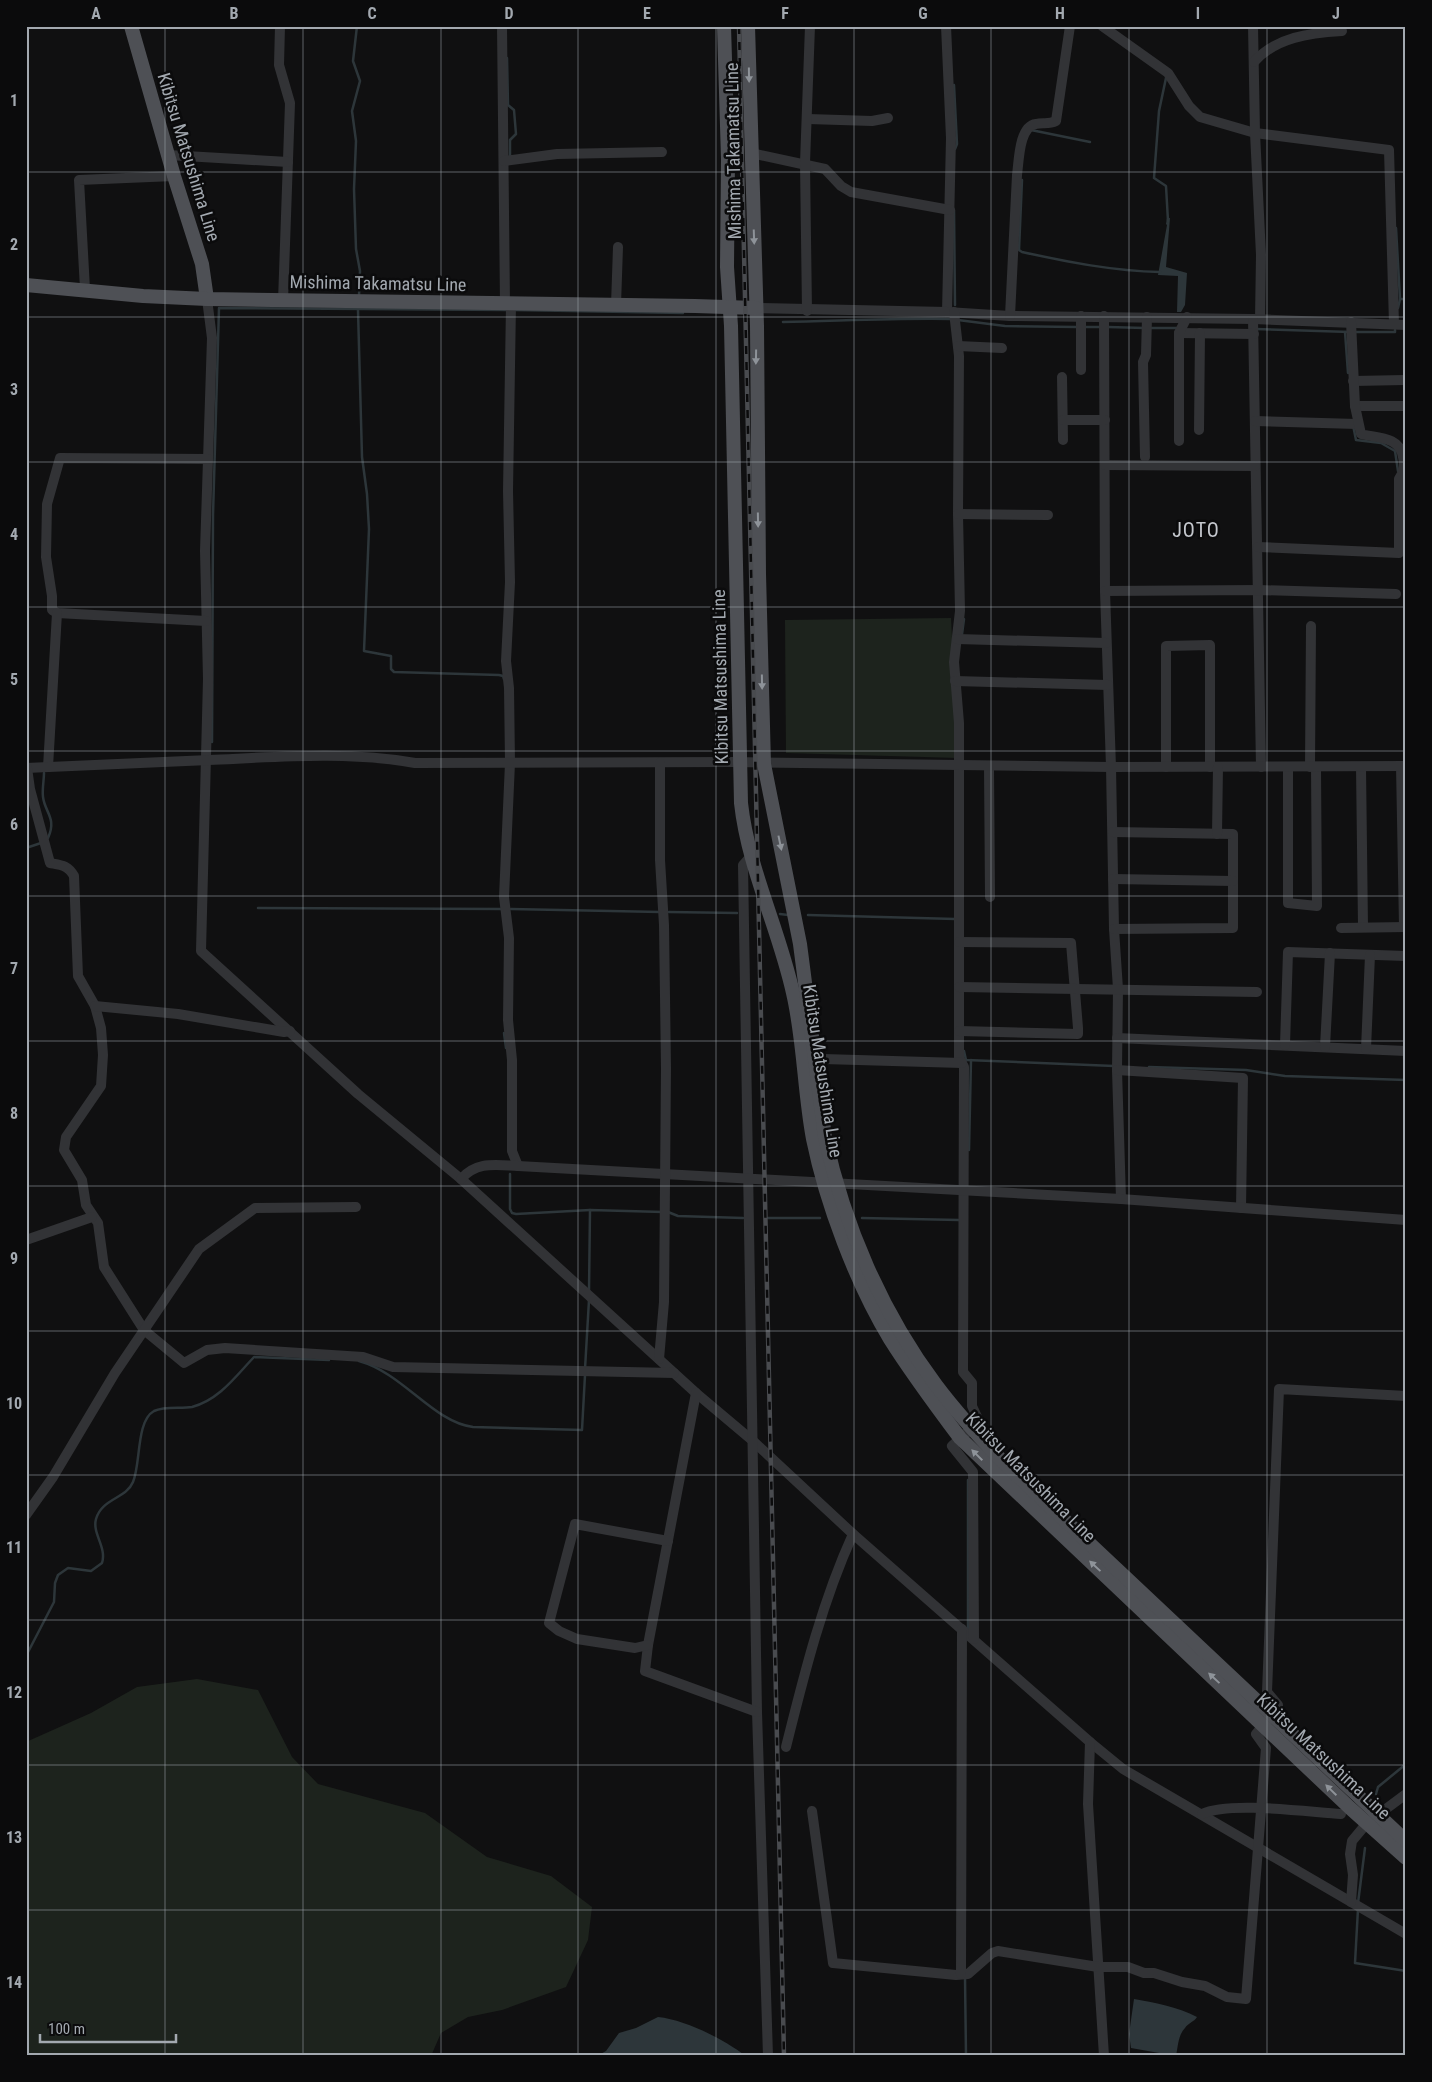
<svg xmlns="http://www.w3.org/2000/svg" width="1432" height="2082" font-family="'Roboto Condensed',sans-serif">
	<rect width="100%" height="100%" fill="#101011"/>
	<g fill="#1d231d">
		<path d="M951,618L958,758L786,753L785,620Z"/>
		<path d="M197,1679L258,1690L292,1757L318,1784L425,1813L487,1857L551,1876L592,1907L588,1940L566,1987L502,2010L468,2017L441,2033L431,2056H26V1742L91,1713L137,1687Z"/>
	</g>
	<g fill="#2d363a">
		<path d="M1167,218H1170L1166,267L1187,273L1185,305L1181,312H1177L1178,276L1158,275L1167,225L1166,224Z"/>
		<path d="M1134,1999C1156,2003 1178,2007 1197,2017C1194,2022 1188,2023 1185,2028C1178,2035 1178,2047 1176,2056L1131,2048L1129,2034Z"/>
		<path d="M658,2017C686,2020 723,2039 746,2056H597L606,2051L619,2033L636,2028Z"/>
	</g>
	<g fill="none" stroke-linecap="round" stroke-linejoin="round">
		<g stroke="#2d363a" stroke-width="2.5">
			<path d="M357,26L353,61L360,81L352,111L356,141L354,189L356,249L360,271L359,296"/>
			<path d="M507,58L508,105L514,110L516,134L510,140V157"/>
			<path d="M1166,78L1159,111L1154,178L1166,186L1168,221"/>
			<path d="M954,85L957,144L955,149"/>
			<path d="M1031,130L1090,142"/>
			<path d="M1022,180L1019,250L1022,252C1068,262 1113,271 1160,272"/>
			<path d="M954,210L955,305"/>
			<path d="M1396,228L1400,299"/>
			<path d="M1398,308L1400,299H1406"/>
			<path d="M358,310L362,457L367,494L369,529L364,651L391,656V669L394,672L499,675L503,676L504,679"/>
			<path d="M514,310L683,313"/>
			<path d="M958,320L1005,326L1077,327"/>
			<path d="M783,322C839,321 894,318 950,319"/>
			<path d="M1083,327H1102"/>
			<path d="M1108,327L1145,328"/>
			<path d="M1150,328H1177"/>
			<path d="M1255,329L1350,332"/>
			<path d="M1345,332L1348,373"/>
			<path d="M1355,332H1395V330"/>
			<path d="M1353,425L1356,440L1381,443L1395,451L1398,471"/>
			<path d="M1406,489L1404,530L1406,559"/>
			<path d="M962,634L964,619"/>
			<path d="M212,742L213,515L219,308L508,310"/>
			<path d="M1406,761V715"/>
			<path d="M44,773C44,780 42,789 43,797C45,813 57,818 48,838"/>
			<path d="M26,848L41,843"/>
			<path d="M258,908L503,909"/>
			<path d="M511,909L660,912"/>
			<path d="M669,912L737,913"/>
			<path d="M780,914L788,915"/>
			<path d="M808,915L955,919"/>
			<path d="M504,1033L506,1048"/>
			<path d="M964,1051L966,1060L1114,1066"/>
			<path d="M1149,1067L1246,1070L1285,1076L1406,1080"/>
			<path d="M969,1150L971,1060"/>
			<path d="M510,1174V1209L512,1213L516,1214L590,1210"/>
			<path d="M668,1212L678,1216L743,1218"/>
			<path d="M768,1218H820"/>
			<path d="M862,1218L959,1220"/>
			<path d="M589,1292L590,1210L663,1212"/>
			<path d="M359,1361C403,1373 433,1422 473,1427L582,1430L585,1375"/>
			<path d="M585,1369L589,1300"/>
			<path d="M968,1629V1480"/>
			<path d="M26,1656L54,1602L55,1583L58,1575L68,1568L91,1571L102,1563C107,1547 92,1534 96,1519C102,1498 126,1499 133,1482C141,1463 136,1421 154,1411C165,1406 181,1409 192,1407C219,1400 236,1376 254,1357L329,1360"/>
			<path d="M1376,1794L1378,1787L1406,1764"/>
			<path d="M1358,1903L1365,1848"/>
			<path d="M1358,1909L1355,1963L1406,1971"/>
			<path d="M965,1977L966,2056"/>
		</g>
		<g stroke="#323336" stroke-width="10">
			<path d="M280,26L279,65L290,103L283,301"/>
			<path d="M502,26L505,304"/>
			<path d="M946,26L951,138L947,312"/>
			<path d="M1102,26L1168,73L1189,106L1200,117L1255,133L1389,150L1394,324"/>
			<path d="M1253,26L1255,133L1261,255L1260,319"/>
			<path d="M1254,62C1276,37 1310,33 1342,31"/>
			<path d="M808,119L872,121L888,118"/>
			<path d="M751,153L825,169L841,186L851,192L950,210"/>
			<path d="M168,155L288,162"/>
			<path d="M504,161L557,154L662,152"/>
			<path d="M85,289L79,180L174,176"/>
			<path d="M207,299L212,338L205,551L208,679L201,951L358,1094L461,1179L696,1393L753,1441L853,1534L1090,1742L1123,1769L1406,1934"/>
			<path d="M511,304L508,491L510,582L506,661L509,688L510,763L504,897L509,938L508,1020L512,1060V1151L518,1166"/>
			<path d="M616,305L618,247"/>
			<path d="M756,308L947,312L1010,316L1253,319L1406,325"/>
			<path d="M807,311L805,163L810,26"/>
			<path d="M954,312L959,356L958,514L960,611L954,662L959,723V1058L964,1067L963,1372L972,1383V1406L979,1421L952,1446L973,1472L974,1639"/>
			<path d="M1010,316L1017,175C1019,161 1019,126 1036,124C1043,122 1048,125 1056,121L1070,26"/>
			<path d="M1104,316L1105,591L1111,767L1114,929L1118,989L1117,1070L1121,1199"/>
			<path d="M1253,319L1261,767"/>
			<path d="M1179,333L1254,334"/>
			<path d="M958,346L1002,348"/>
			<path d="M1081,370V316"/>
			<path d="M1062,377L1063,440"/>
			<path d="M1353,381L1405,380"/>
			<path d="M1355,406H1406"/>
			<path d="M1063,420H1105"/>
			<path d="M1255,421L1357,424"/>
			<path d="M1199,430L1200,333"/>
			<path d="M1179,441V333L1187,317"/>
			<path d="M1145,457L1143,362L1146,355L1147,317"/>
			<path d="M1105,465L1255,466"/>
			<path d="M958,514L1048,515"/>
			<path d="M1258,547L1399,553V479C1404,471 1405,466 1403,457C1400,436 1376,438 1361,434L1355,406L1351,322"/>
			<path d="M1105,591L1259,590L1396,594"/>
			<path d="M206,621L57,613L52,610V596L46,557L47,504L60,458L208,459"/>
			<path d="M957,639L1106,643"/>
			<path d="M955,681L1108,685"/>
			<path d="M1401,766L1404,927"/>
			<path d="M48,767L57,613"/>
			<path d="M989,767L990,897"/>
			<path d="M1166,767V646L1210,645V767"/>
			<path d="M1288,767V903L1317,906L1316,767"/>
			<path d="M1310,767L1311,626"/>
			<path d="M1361,767L1363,927"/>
			<path d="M26,768C87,765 148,763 209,760C277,757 348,751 415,763L733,762L1111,767L1406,766"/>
			<path d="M27,768L30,789L50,863C61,865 68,865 74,876L78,976L95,1006L101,1028L103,1055L101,1086L66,1137L64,1150L82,1180L86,1205L98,1223L104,1267L144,1330L184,1363L207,1350L225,1348L363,1357L393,1367L674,1373"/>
			<path d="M1113,832L1233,834V928L1114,929"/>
			<path d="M1217,834L1218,767"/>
			<path d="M751,856L743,865L757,1712L768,2056"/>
			<path d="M1113,879L1233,881"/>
			<path d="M1341,928L1406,927"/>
			<path d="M959,942L1071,943L1078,1028V1034L959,1031"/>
			<path d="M959,987L1257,992"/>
			<path d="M95,1006L178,1014L284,1032L290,1031"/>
			<path d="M1117,1038L1406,1051"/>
			<path d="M1285,1045L1288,952L1406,956"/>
			<path d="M1325,1047L1330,953"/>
			<path d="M1366,1049L1370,955"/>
			<path d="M823,1059L962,1063"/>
			<path d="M1117,1070L1243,1078L1241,1208"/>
			<path d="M461,1179C477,1161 495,1165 518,1166L1121,1199L1406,1220"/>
			<path d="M26,1240L92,1217"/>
			<path d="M659,1359L664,1302L666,1068L664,925L660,860V763"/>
			<path d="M696,1393L648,1645L645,1671L757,1712"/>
			<path d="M26,1515L53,1477L115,1373L199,1249L255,1208L356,1207"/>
			<path d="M648,1645L635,1648L577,1639L559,1631L549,1623L575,1524L668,1541"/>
			<path d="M1090,1742L1088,1804L1104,2056"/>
			<path d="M786,1747C804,1675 822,1602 853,1534"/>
			<path d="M812,1811L833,1963L956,1975L968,1974L992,1953L998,1951L1098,1967H1128L1144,1973H1154L1182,1982L1205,1986L1227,1997L1246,1999L1266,1748L1256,1734L1277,1709L1278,1705L1267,1692L1279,1389L1406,1396"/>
			<path d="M1202,1814C1229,1801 1308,1812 1341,1814"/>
			<path d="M1351,1902L1353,1875L1350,1854L1352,1841L1367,1823L1406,1794"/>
			<path d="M961,1974L962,1629"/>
		</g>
		<g stroke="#4e5055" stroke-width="14">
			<path d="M131,26L174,176L202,264L207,299"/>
			<path d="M724,26L728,159L727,267L731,326L741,803C748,868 779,929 793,993C804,1040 804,1091 813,1139C826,1203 856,1283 890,1339C912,1374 936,1406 960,1438L1350,1808L1406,1858"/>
			<path d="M748,26L757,326L759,574L764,764L800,944L825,1137C844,1225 882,1313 936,1385C957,1413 981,1439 1005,1464L1406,1841"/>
			<path d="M26,285L143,296L207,299L695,306L756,308"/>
		</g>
		<defs>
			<path id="rail" d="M739,26L784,2056"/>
		</defs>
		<use href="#rail" stroke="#494b4f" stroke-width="4.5"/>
		<use href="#rail" stroke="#0b0b0c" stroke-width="2.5" stroke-dasharray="8" stroke-linecap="butt"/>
	</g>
	<defs><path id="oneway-solid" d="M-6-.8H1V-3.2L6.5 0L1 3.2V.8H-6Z" transform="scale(1.25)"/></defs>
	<g fill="#8e9399">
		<use href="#oneway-solid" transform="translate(749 75) rotate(89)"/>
		<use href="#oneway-solid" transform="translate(754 237) rotate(88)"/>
		<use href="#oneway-solid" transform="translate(756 357) rotate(91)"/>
		<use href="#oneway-solid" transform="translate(758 520) rotate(89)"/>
		<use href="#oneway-solid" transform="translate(762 682) rotate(89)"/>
		<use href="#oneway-solid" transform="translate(780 843) rotate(78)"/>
		<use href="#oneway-solid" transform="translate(977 1455) rotate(-135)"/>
		<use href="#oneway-solid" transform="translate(1095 1566) rotate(-137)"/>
		<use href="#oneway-solid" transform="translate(1214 1678) rotate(-137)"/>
		<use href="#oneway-solid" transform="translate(1331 1790) rotate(-136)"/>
	</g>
	<path fill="none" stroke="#a3a9b0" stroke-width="1" stroke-opacity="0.55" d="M165,26V2056M303,26V2056M441,26V2056M578,26V2056M716,26V2056M854,26V2056M991,26V2056M1129,26V2056M1267,26V2056M26,172H1406M26,317H1406M26,462H1406M26,607H1406M26,751H1406M26,896H1406M26,1041H1406M26,1186H1406M26,1331H1406M26,1475H1406M26,1620H1406M26,1765H1406M26,1910H1406"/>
	<g text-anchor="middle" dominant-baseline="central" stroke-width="5" stroke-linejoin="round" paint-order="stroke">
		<g font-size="18" fill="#a3a9b0" stroke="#0b0b0c">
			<text transform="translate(733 151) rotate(-91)">Mishima Takamatsu Line</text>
			<text transform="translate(189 157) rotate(73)">Kibitsu Matsushima Line</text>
			<text transform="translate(378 283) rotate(1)">Mishima Takamatsu Line</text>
			<text transform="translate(720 677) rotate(-91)">Kibitsu Matsushima Line</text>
			<text transform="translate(823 1071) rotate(81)">Kibitsu Matsushima Line</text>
			<text transform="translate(1031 1477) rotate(45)">Kibitsu Matsushima Line</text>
			<text transform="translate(1324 1756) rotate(43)">Kibitsu Matsushima Line</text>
		</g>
		<g font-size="20" letter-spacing="1" fill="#c4c7cd" stroke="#0b0b0c">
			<text x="1196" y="530">JOTO</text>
		</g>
	</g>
	<rect width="1432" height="2082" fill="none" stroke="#0b0b0c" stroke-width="55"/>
	<path d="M40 2034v8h136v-8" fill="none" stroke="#a3a9b0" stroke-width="2.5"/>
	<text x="48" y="2034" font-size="15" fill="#a3a9b0" stroke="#0b0b0c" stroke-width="4" paint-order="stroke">100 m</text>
	<rect x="28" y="28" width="1376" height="2026" fill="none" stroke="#a3a9b0" stroke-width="2"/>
	<g font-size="16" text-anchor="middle" font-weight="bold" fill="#a3a9b0">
		<text x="96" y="19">A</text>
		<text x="234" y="19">B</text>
		<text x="372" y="19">C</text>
		<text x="509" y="19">D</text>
		<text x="647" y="19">E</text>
		<text x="785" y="19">F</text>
		<text x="923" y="19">G</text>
		<text x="1060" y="19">H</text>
		<text x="1198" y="19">I</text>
		<text x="1336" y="19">J</text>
		<text x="14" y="106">1</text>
		<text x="14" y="250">2</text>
		<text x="14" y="395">3</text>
		<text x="14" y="540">4</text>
		<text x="14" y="685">5</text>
		<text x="14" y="830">6</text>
		<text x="14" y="974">7</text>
		<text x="14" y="1119">8</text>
		<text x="14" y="1264">9</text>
		<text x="14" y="1409">10</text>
		<text x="14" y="1553">11</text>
		<text x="14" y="1698">12</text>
		<text x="14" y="1843">13</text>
		<text x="14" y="1988">14</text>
	</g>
</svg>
